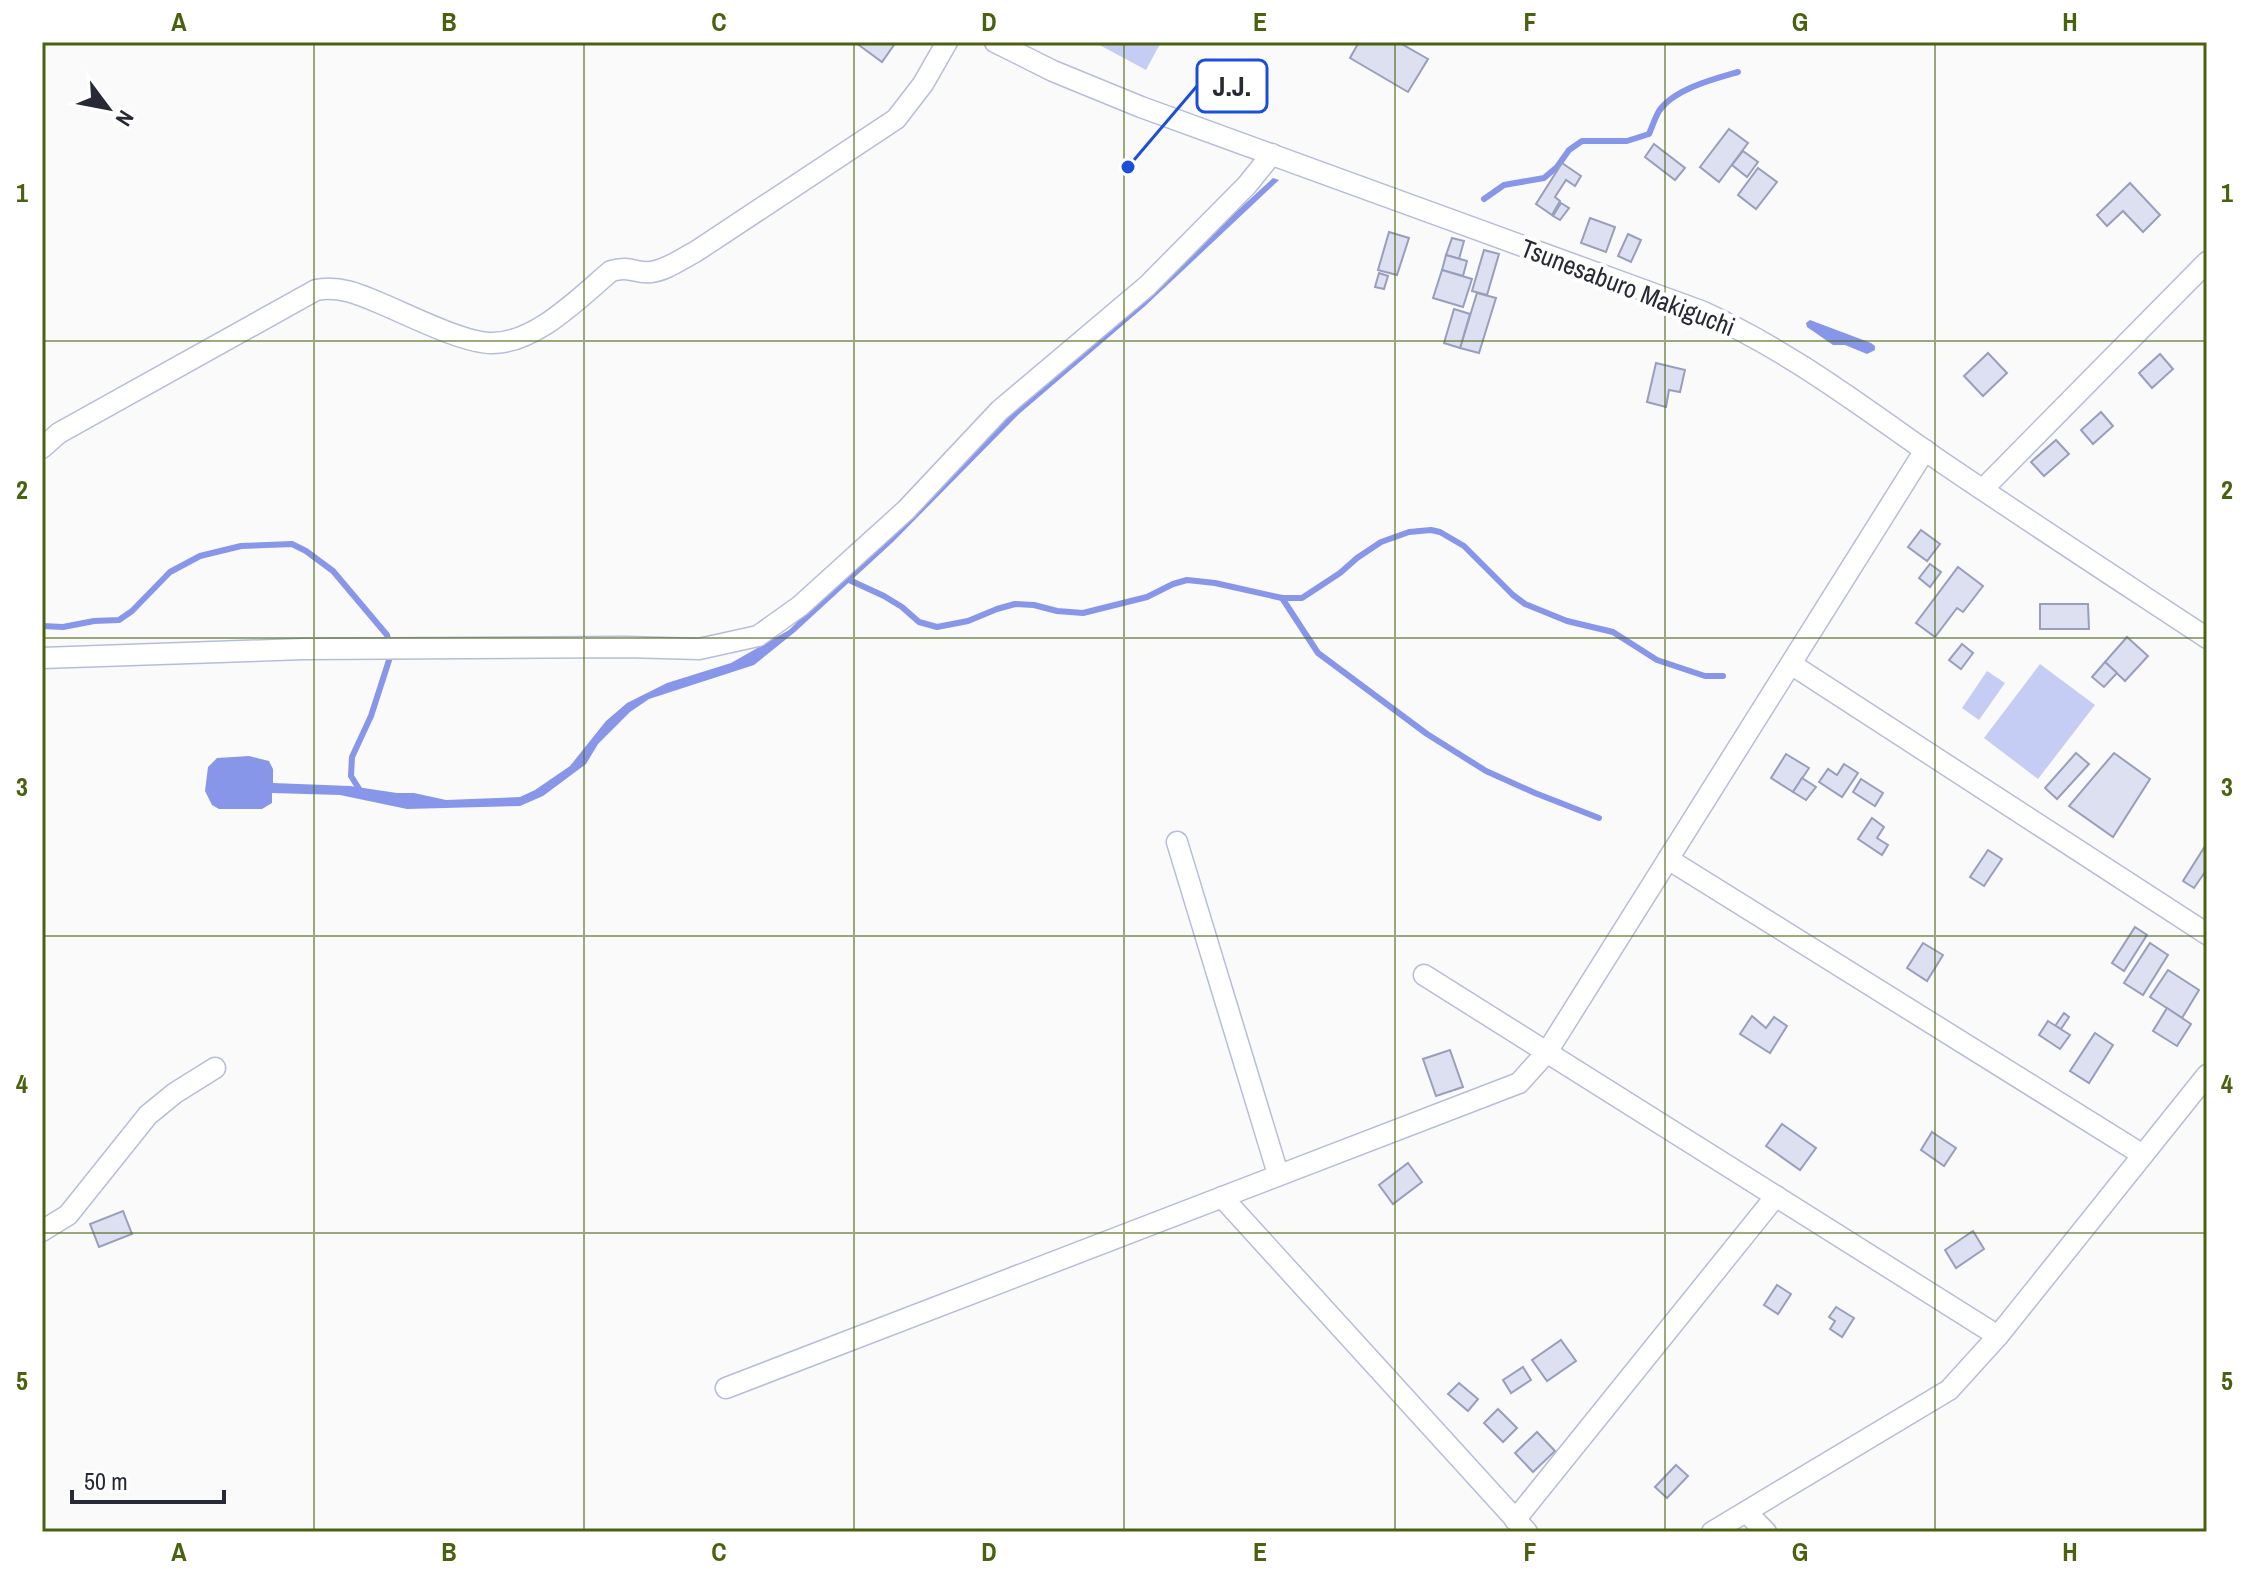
<svg xmlns="http://www.w3.org/2000/svg" width="2249" height="1574" font-family="'Archivo Narrow',sans-serif">
	<rect width="100%" height="100%" fill="#fafafa"/>
	<g fill="#c5cdf4">
		<path d="M1094,42H1161L1146,70Z"/>
		<path d="M2040,664L2095,705L2038,779L1984,738Z"/>
		<path d="M1987,671L2005,683L1979,720L1962,708Z"/>
	</g>
	<g fill="#8896e9">
		<path d="M1273,178L1279,180L1144,307L1019,414L893,542L795,632L754,665L649,699L630,712L598,744L586,764L543,796L520,806L407,809L340,795L272,793V803L262,809H219L212,805L205,791L208,767L217,758L249,756L269,761L273,769V783L350,786L397,793H414L446,800L520,797L535,790L570,766L606,721L627,703L667,683L731,663L789,630L987,434L1140,300Z"/>
		<path d="M1810,320L1871,343L1875,346V350L1867,354L1845,345H1833L1807,327L1806,323Z"/>
	</g>
	<g fill="none" stroke-linecap="round" stroke-linejoin="round">
		<g stroke="#8896e9" stroke-width="6">
			<path d="M1484,199L1504,185L1544,178L1557,167L1569,150L1582,141H1627L1649,134C1652,127 1655,118 1659,111C1674,89 1714,79 1738,72"/>
			<path d="M847,579L884,596L902,607L919,622L937,627L968,621L997,609L1015,604L1034,605L1057,611L1083,613L1147,597L1173,584L1187,580L1215,583L1282,598H1302L1340,573L1357,558L1381,542L1409,532L1431,530L1440,532L1464,546L1513,595L1525,604L1567,621L1613,632L1657,660L1705,676H1723"/>
			<path d="M1282,598L1318,653L1427,734L1486,771L1535,793L1599,818"/>
			<path d="M42,626L63,627L94,621L119,620L132,611L170,572L200,556L241,546L292,544L306,551L333,571L387,635L389,643"/>
			<path d="M361,792L351,776L352,757L371,716L391,654"/>
		</g>
	</g>
	<g fill="#dce0f1" stroke="#989ebc" stroke-width="2">
		<path d="M857,42H896L882,62L856,43Z"/>
		<path d="M1359,42H1398L1428,59L1408,92L1350,58Z"/>
		<path d="M1729,129L1748,143L1719,182L1700,167Z"/>
		<path d="M1654,144L1685,168L1675,180L1645,157Z"/>
		<path d="M1743,151L1758,162L1747,177L1732,165Z"/>
		<path d="M1562,163L1581,176L1575,186L1566,180L1555,197L1560,201L1552,215L1536,204Z"/>
		<path d="M1758,168L1777,182L1756,209L1738,195Z"/>
		<path d="M2130,183L2160,215L2143,232L2123,211L2107,226L2097,215Z"/>
		<path d="M1561,203L1569,208L1560,220L1553,216Z"/>
		<path d="M1590,218L1615,227L1606,252L1581,243Z"/>
		<path d="M1389,232L1409,238L1397,275L1378,270Z"/>
		<path d="M1628,234L1641,240L1631,262L1618,256Z"/>
		<path d="M1452,238L1464,241L1459,259L1446,255Z"/>
		<path d="M1484,250L1499,254L1487,295L1472,291Z"/>
		<path d="M1446,255L1467,261L1463,276L1442,270Z"/>
		<path d="M1442,270L1472,279L1463,307L1433,298Z"/>
		<path d="M1379,273L1388,276L1384,289L1375,287Z"/>
		<path d="M1477,293L1496,298L1479,353L1460,348Z"/>
		<path d="M1454,309L1470,314L1460,348L1444,343Z"/>
		<path d="M1988,353L2007,373L1983,396L1964,376Z"/>
		<path d="M2160,354L2173,369L2152,388L2139,373Z"/>
		<path d="M1656,363L1685,370L1680,392L1669,390L1666,407L1647,402Z"/>
		<path d="M2101,412L2113,426L2093,444L2081,430Z"/>
		<path d="M2056,440L2069,454L2044,476L2031,462Z"/>
		<path d="M1921,530L1940,544L1927,561L1908,547Z"/>
		<path d="M1930,564L1941,572L1930,587L1919,578Z"/>
		<path d="M1958,567L1983,586L1963,612L1957,608L1935,637L1916,623Z"/>
		<path d="M2040,604H2088L2089,629H2040Z"/>
		<path d="M2127,637L2148,656L2125,681L2105,662Z"/>
		<path d="M1962,644L1973,653L1961,669L1949,660Z"/>
		<path d="M2105,662L2117,673L2104,687L2092,677Z"/>
		<path d="M2076,753L2089,764L2057,799L2045,788Z"/>
		<path d="M2114,753L2150,779L2113,837L2069,806Z"/>
		<path d="M1786,754L1809,768L1793,792L1771,778Z"/>
		<path d="M1844,764L1858,773L1842,797L1819,782L1828,769L1837,775Z"/>
		<path d="M1802,778L1816,787L1806,800L1793,792Z"/>
		<path d="M1861,779L1883,793L1875,806L1853,792Z"/>
		<path d="M1872,818L1884,827L1877,838L1888,845L1882,855L1858,839Z"/>
		<path d="M2207,843V869L2194,888L2183,881Z"/>
		<path d="M1988,850L2002,859L1984,886L1970,877Z"/>
		<path d="M2135,927L2147,935L2124,971L2112,963Z"/>
		<path d="M1923,943L1943,955L1927,981L1907,968Z"/>
		<path d="M2150,943L2168,955L2143,995L2124,983Z"/>
		<path d="M2168,970L2199,990L2182,1018L2150,997Z"/>
		<path d="M2167,1008L2191,1024L2177,1046L2153,1031Z"/>
		<path d="M2064,1013L2069,1017L2061,1029L2055,1026Z"/>
		<path d="M1752,1016L1766,1028L1774,1017L1787,1026L1770,1053L1740,1034Z"/>
		<path d="M2048,1021L2070,1035L2060,1049L2039,1035Z"/>
		<path d="M2095,1033L2113,1045L2089,1083L2070,1071Z"/>
		<path d="M1450,1050L1463,1087L1436,1096L1423,1059Z"/>
		<path d="M1782,1124L1816,1148L1800,1170L1766,1146Z"/>
		<path d="M1932,1132L1956,1148L1944,1166L1921,1150Z"/>
		<path d="M1408,1163L1422,1182L1393,1204L1379,1185Z"/>
		<path d="M123,1211L132,1234L99,1247L90,1224Z"/>
		<path d="M1973,1231L1984,1249L1956,1268L1945,1250Z"/>
		<path d="M1777,1285L1791,1294L1778,1314L1764,1305Z"/>
		<path d="M1836,1307L1854,1318L1842,1337L1830,1329L1835,1321L1829,1317Z"/>
		<path d="M1561,1340L1576,1361L1547,1381L1532,1360Z"/>
		<path d="M1523,1367L1531,1380L1511,1393L1503,1380Z"/>
		<path d="M1459,1383L1478,1399L1468,1411L1448,1394Z"/>
		<path d="M1498,1409L1517,1428L1503,1442L1484,1423Z"/>
		<path d="M1537,1432L1555,1451L1533,1472L1515,1453Z"/>
		<path d="M1676,1465L1688,1476L1667,1498L1655,1487Z"/>
	</g>
	<g fill="none" stroke-linecap="round" stroke-linejoin="round">
		<defs>
			<g id="minor">
				<path d="M995,42L1053,71L1141,107L1701,311C1789,350 1865,409 1943,463C2030,522 2119,580 2207,638"/>
				<path d="M42,448L59,433L316,290C339,285 361,295 382,304C409,315 463,343 492,343C536,343 579,298 611,271C631,265 635,274 651,272C667,270 681,259 695,252L896,119L923,84L947,42"/>
				<path d="M1983,489L2207,262"/>
				<path d="M42,658L303,649L626,647L699,649L758,636L800,606L906,510L1000,410L1147,286L1247,185L1272,154"/>
				<path d="M1791,664L2207,934"/>
				<path d="M1177,842L1278,1174"/>
				<path d="M1668,859L2143,1155"/>
				<path d="M1424,975L1998,1336"/>
				<path d="M1222,1197L1527,1532"/>
				<path d="M42,1231L68,1215L148,1115L175,1093L215,1068"/>
				<path d="M726,1388L1519,1083L1547,1052L1925,450"/>
				<path d="M1746,1512L1766,1532"/>
				<path d="M1515,1520L1776,1196"/>
				<path d="M1712,1532L1949,1390L1998,1336L2207,1075"/>
			</g>
		</defs>
		<use href="#minor" stroke="#b6bddb" stroke-width="23"/>
		<use href="#minor" stroke="#fff" stroke-width="20"/>
	</g>
	<path fill="none" stroke="#4a6210" stroke-width="2" stroke-opacity="0.55" d="M314,42V1532M584,42V1532M854,42V1532M1124,42V1532M1395,42V1532M1665,42V1532M1935,42V1532M42,341H2207M42,638H2207M42,936H2207M42,1233H2207"/>
	<g text-anchor="middle" dominant-baseline="central" stroke-width="8" stroke-linejoin="round" paint-order="stroke">
		<g font-size="26" fill="#272a36" stroke="#fff">
			<text transform="translate(1628 287) rotate(21)">Tsunesaburo Makiguchi</text>
		</g>
	</g>
	<path fill="none" stroke="#1d4ed8" stroke-width="3" d="M1128 167L1197 86"/>
	<circle fill="#1d4ed8" stroke="#fff" stroke-width="3" cx="1128" cy="167" r="8"/>
	<rect fill="#fff" stroke="#1d4ed8" stroke-width="3" x="1197" y="60" width="70" height="52" rx="8"/>
	<g font-size="28" text-anchor="middle" font-weight="bold" fill="#272a36">
		<text x="1232" y="96">J.J.</text>
	</g>
	<rect width="2249" height="1574" fill="none" stroke="#ffffff" stroke-width="88"/>
	<g transform="translate(108 108) rotate(122)" stroke="#ffffff" stroke-width="6" paint-order="stroke">
	<path d="M0-6L14 30L0 20L-14 30Z" fill="#272a36"/>
	<text y="-12" font-size="22" font-weight="bold" text-anchor="middle" fill="#272a36">N</text>
	</g>
	<path d="M72 1490v12h152v-12" fill="none" stroke="#272a36" stroke-width="4"/>
	<text x="84" y="1490" font-size="24" fill="#272a36" stroke="#ffffff" stroke-width="6" paint-order="stroke">50 m</text>
	<rect x="44" y="44" width="2161" height="1486" fill="none" stroke="#4a6210" stroke-width="3"/>
	<g font-size="26" text-anchor="middle" font-weight="bold" fill="#4a6210">
		<text x="179" y="31">A</text>
		<text x="449" y="31">B</text>
		<text x="719" y="31">C</text>
		<text x="989" y="31">D</text>
		<text x="1260" y="31">E</text>
		<text x="1530" y="31">F</text>
		<text x="1800" y="31">G</text>
		<text x="2070" y="31">H</text>
		<text x="22" y="202">1</text>
		<text x="2227" y="202">1</text>
		<text x="22" y="499">2</text>
		<text x="2227" y="499">2</text>
		<text x="22" y="796">3</text>
		<text x="2227" y="796">3</text>
		<text x="22" y="1093">4</text>
		<text x="2227" y="1093">4</text>
		<text x="22" y="1390">5</text>
		<text x="2227" y="1390">5</text>
		<text x="179" y="1561">A</text>
		<text x="449" y="1561">B</text>
		<text x="719" y="1561">C</text>
		<text x="989" y="1561">D</text>
		<text x="1260" y="1561">E</text>
		<text x="1530" y="1561">F</text>
		<text x="1800" y="1561">G</text>
		<text x="2070" y="1561">H</text>
	</g>
</svg>
